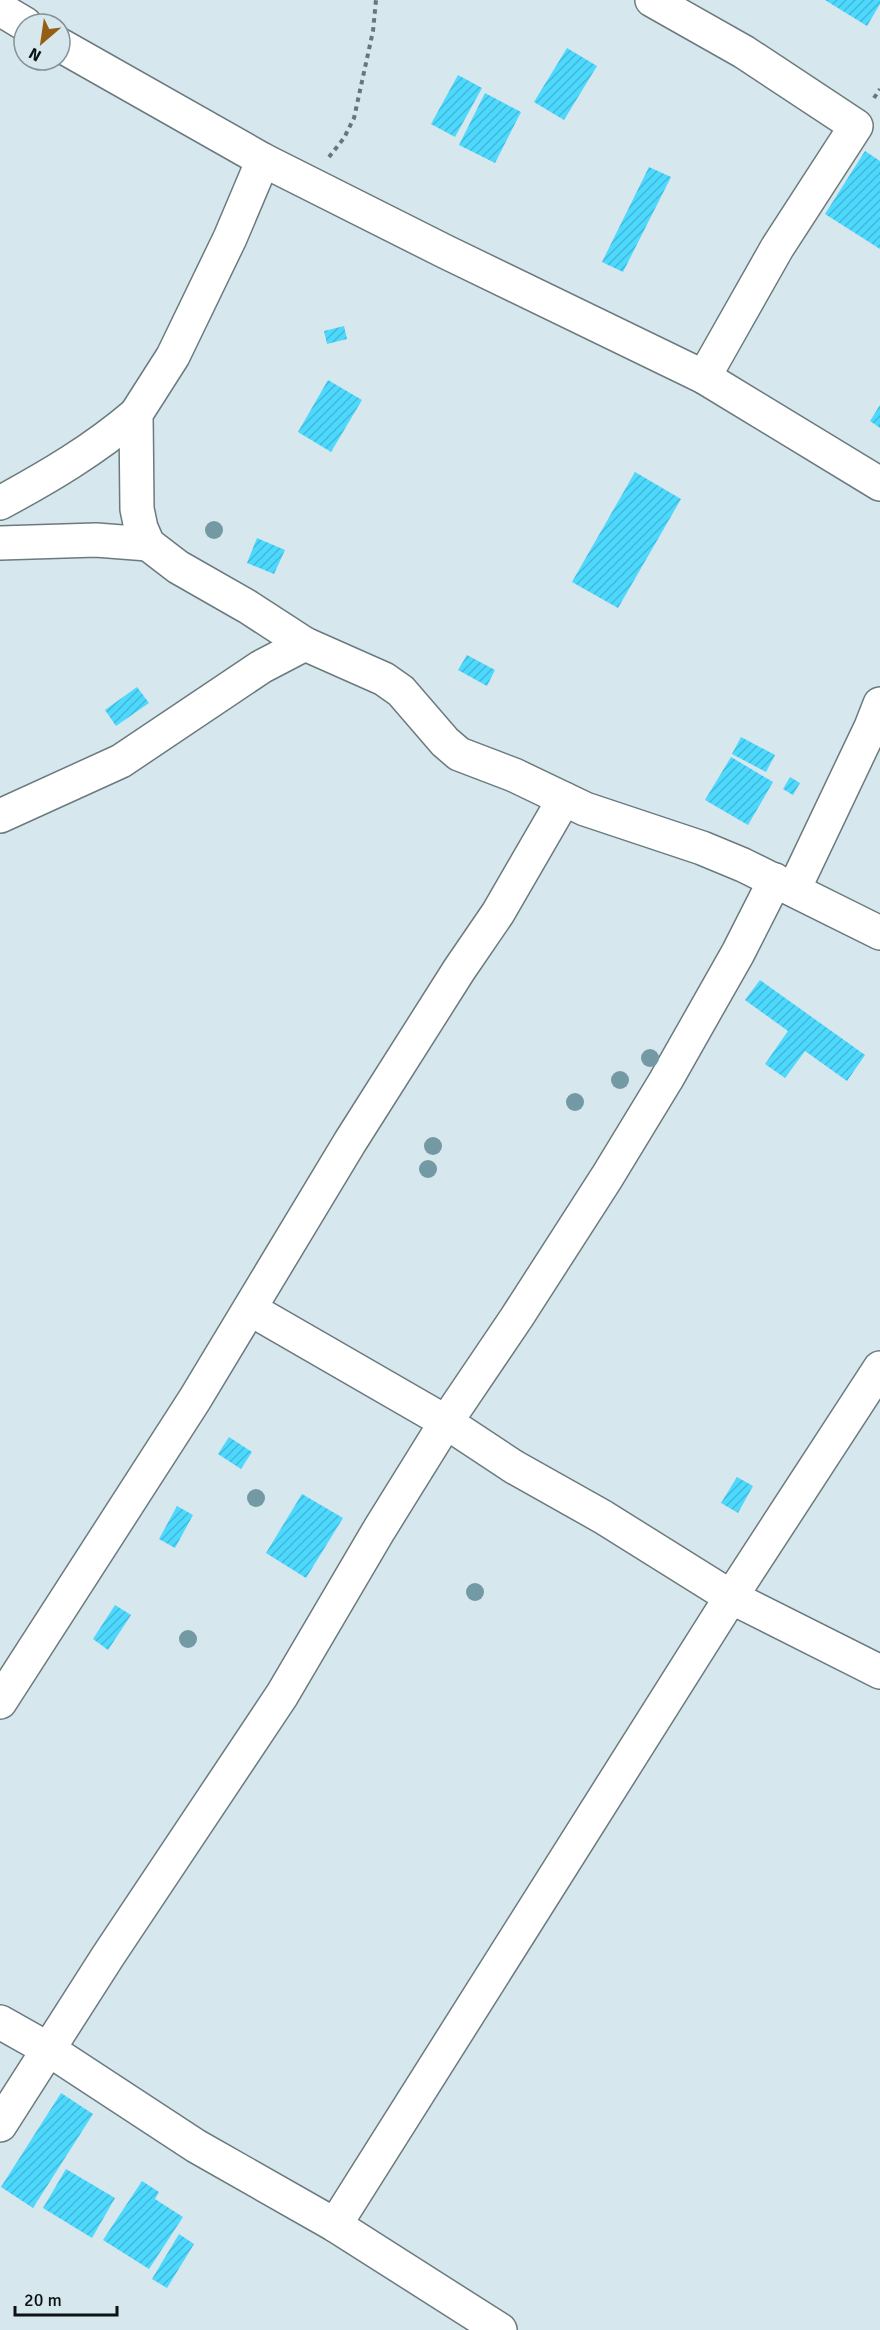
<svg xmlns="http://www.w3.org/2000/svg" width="880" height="2330" font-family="Signika,sans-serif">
	<defs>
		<pattern id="building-hatch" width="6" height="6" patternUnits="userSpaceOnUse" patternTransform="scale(1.5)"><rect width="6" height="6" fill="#4dd8fd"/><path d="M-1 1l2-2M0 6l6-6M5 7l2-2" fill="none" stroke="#42b8d8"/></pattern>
	</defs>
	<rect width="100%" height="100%" fill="#d6e7ed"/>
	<g fill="url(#building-hatch)">
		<path d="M825,0H880V4L867,26Z"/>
		<path d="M567,48L597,66L564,120L534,102Z"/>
		<path d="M458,75L482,88L455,137L431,124Z"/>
		<path d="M485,93L521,112L495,163L459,145Z"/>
		<path d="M865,151L880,161V249L825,214Z"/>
		<path d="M649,167L671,177L623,272L602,262Z"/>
		<path d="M344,326L347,339L327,344L324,331Z"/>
		<path d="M328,380L362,400L331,452L298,432Z"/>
		<path d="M880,405V428L870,421Z"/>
		<path d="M635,472L681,499L618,608L572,582Z"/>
		<path d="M257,538L285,550L274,574L247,563Z"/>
		<path d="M467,655L495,670L487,686L458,670Z"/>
		<path d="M137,687L149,703L116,726L105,710Z"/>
		<path d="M741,737L775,755L766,772L732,754Z"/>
		<path d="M731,757L773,782L748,825L705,800Z"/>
		<path d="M790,777L800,783L793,795L783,789Z"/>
		<path d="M760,980L865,1055L847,1081L805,1051L785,1078L765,1064L788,1031L745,1000Z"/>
		<path d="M229,1437L252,1452L241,1469L218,1454Z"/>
		<path d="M737,1477L753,1486L738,1513L721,1503Z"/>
		<path d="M302,1494L343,1518L306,1578L266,1553Z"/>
		<path d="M177,1506L193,1515L175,1548L159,1539Z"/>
		<path d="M115,1605L131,1615L108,1650L93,1639Z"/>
		<path d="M61,2093L93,2114L33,2208L1,2187Z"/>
		<path d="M66,2169L115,2198L92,2238L43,2208Z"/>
		<path d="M142,2181L159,2192L155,2199L183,2217L149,2269L103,2240Z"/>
		<path d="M179,2234L194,2244L167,2288L152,2279Z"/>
	</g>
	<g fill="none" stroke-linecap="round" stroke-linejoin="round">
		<defs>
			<g id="street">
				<path d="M652,0L744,52L856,126L777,248L704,377"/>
				<path d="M0,9L25,24"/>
				<path d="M60,45L263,160L446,252L704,377L880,484"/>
				<path d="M263,160L230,238L173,356L136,414L137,509L141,528L148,544L178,567L248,607L305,644L384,679L401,691L445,742L459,754L514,775L585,809L702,848L743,865L880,933"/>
				<path d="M0,503C48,477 94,450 136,414"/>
				<path d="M0,543L96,540L148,544"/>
				<path d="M0,816L121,761L261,667L305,644"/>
				<path d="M794,889L871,727L880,704"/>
				<path d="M250,1309L446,1422L514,1467L603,1517L731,1597L880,1672"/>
				<path d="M0,1702L195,1399L350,1142L459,970L498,913L564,799"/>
				<path d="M0,2022L48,2049L196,2146L335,2225L500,2330"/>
				<path d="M0,2125L108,1956L282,1695L379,1530L446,1422L517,1317L607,1177L666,1080L738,953L775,880"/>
				<path d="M335,2225L731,1597L880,1368"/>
			</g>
		</defs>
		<use href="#street" stroke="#6b7a7f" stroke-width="36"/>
		<g stroke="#6a7579" stroke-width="4" stroke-dasharray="4.5 4.5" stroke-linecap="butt">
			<path d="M874,98L880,89"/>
			<path d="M329,157L344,138L354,118L373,31L376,0"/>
		</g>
		<use href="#street" stroke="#fff" stroke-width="33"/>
	</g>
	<g fill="#7299a4">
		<circle cx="214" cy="530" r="9"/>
		<circle cx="650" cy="1058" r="9"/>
		<circle cx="620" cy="1080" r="9"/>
		<circle cx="575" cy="1102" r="9"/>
		<circle cx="433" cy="1146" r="9"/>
		<circle cx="428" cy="1169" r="9"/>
		<circle cx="256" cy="1498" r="9"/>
		<circle cx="475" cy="1592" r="9"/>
		<circle cx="188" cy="1639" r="9"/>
	</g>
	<g transform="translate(42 42) rotate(209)"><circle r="28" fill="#d6e7ed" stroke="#869297" stroke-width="1.5"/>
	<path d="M0-4.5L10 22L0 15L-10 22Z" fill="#945f14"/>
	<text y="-9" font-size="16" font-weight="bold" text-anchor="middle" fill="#0d1315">N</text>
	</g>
	<path d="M15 2306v9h102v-9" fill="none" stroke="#0d1315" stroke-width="3"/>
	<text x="24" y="2306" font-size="18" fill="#0d1315" stroke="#d6e7ed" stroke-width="4.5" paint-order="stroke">20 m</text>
</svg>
